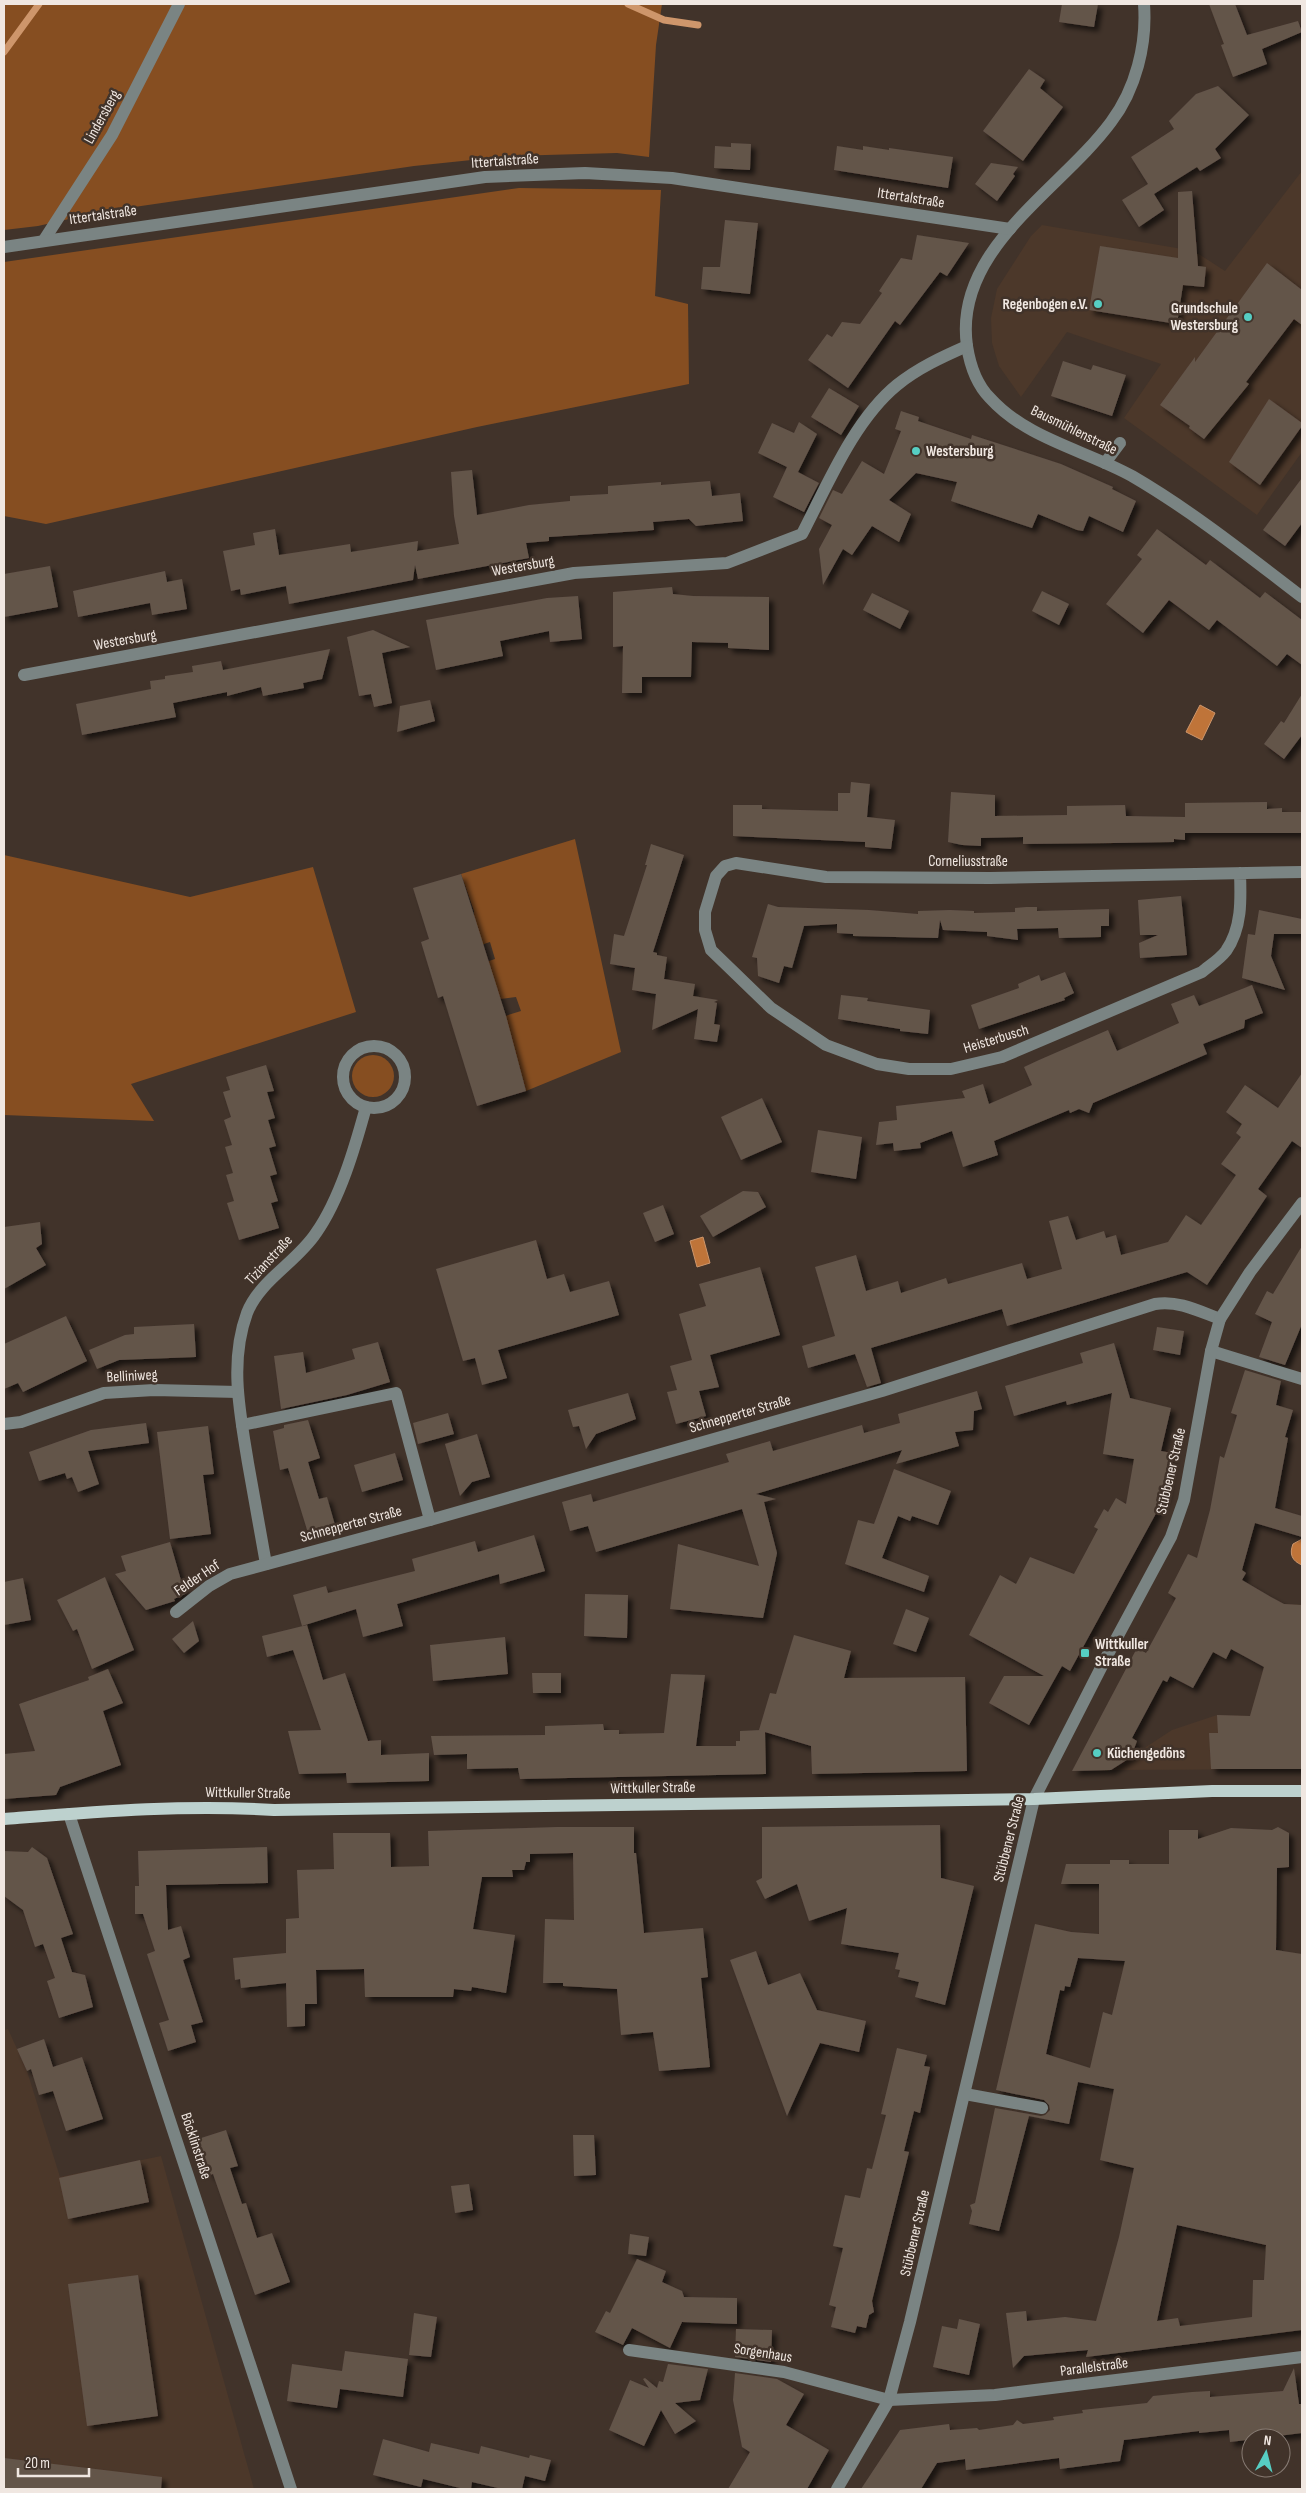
<svg xmlns="http://www.w3.org/2000/svg" width="1306" height="2493" font-family="'Sofia Sans Condensed',sans-serif">
	<defs>
		<filter id="shadow"><feDropShadow dx="4.5" dy="4.5" stdDeviation="2.5" flood-color="#0009"/></filter>
	</defs>
	<rect width="100%" height="100%" fill="#41332a"/>
	<g fill="#4c382a">
		<path d="M1302,171V452L1257,515L1124,418L1161,364L1067,332L1021,397L999,366L992,343L991,318L997,289L1031,236L1042,225L1194,251L1225,271Z"/>
		<path d="M1282,1604L1302,1605V1769L1111,1770L1172,1730L1217,1715L1250,1716Z"/>
		<path d="M8,2029L27,2071L60,2177L161,2156L254,2489H4V2030Z"/>
	</g>
	<g fill="#864e21">
		<path d="M4,4H662L656,45L649,157L617,153L510,156L414,166L100,212L38,226L4,230Z"/>
		<path d="M519,188L661,190L655,296L688,304L689,384L477,427L46,524L4,516V262Z"/>
		<path d="M575,839L621,1052L526,1091L505,1016L521,1011L516,997L501,999L480,964L495,959L490,942L475,947L474,911L461,874Z"/>
		<path d="M4,855L190,897L313,867L356,1012L131,1084L154,1121L4,1115Z"/>
		<circle cx="373" cy="1076" r="21"/>
	</g>
	<g fill="#bf7439" stroke="#ce966b">
		<path d="M1200,705L1215,713L1202,740L1186,732Z"/>
		<path d="M703,1237L710,1263L697,1267L690,1241Z"/>
		<path d="M1302,1539V1565C1292,1561 1289,1554 1293,1544Z"/>
	</g>
	<g fill="none" stroke-linecap="round" stroke-linejoin="round">
		<g stroke="#ce966b" stroke-width="7">
			<path d="M628,4L664,20L698,25"/>
			<path d="M4,52L39,4"/>
		</g>
	</g>
	<g fill="#63544a" fill-rule="evenodd" filter="url(#shadow)">
		<path d="M1062,4H1098L1094,27L1059,22Z"/>
		<path d="M1209,4H1235L1247,35L1298,21L1302,32L1262,49L1267,64L1233,77L1221,45L1224,44Z"/>
		<path d="M1029,69L1045,80L1040,88L1063,107L1023,161L983,131Z"/>
		<path d="M1218,86L1249,115L1215,149L1221,158L1200,171L1197,167L1154,194L1164,210L1139,227L1122,200L1148,184L1131,157L1174,129L1169,121L1196,94Z"/>
		<path d="M731,143L751,144L750,170L714,168L715,146L731,147Z"/>
		<path d="M837,146L863,150V146L889,150V148L953,157L948,188L834,170Z"/>
		<path d="M991,163L1018,167L1013,174L1015,176L997,201L975,184Z"/>
		<path d="M1192,191L1198,266L1206,267L1204,287L1183,285L1177,324L1089,310L1100,246L1178,258V192Z"/>
		<path d="M725,220L758,223L750,294L701,289L703,267H720Z"/>
		<path d="M917,235L969,243L947,276L940,272L900,325L895,321L848,388L808,360L827,334L832,337L842,322L860,324L882,293L879,291L901,258L912,260Z"/>
		<path d="M1267,263L1302,290V325L1294,319L1246,382L1249,384L1204,439L1189,428L1190,426L1160,405L1195,357V362Z"/>
		<path d="M1063,361L1091,370L1093,365L1126,375L1112,416L1051,396Z"/>
		<path d="M829,388L859,406L841,435L811,417Z"/>
		<path d="M1269,399L1302,423V426L1260,485L1229,462Z"/>
		<path d="M901,411L919,417L918,421L971,439L972,435L1061,464L1113,487L1112,489L1136,501L1123,532L1089,516L1083,531L1077,530L1038,514L1032,528L951,501L957,482L916,473L889,500L911,514L899,542L872,526L852,555L843,549L823,585L819,549L832,525L819,518L833,490L842,494L862,461L884,474L901,431L895,429Z"/>
		<path d="M799,422L817,434L798,472L796,471L819,483L804,512L773,497L787,467L758,453L772,423L794,433Z"/>
		<path d="M472,470L477,515L529,505L570,501V496L608,494V486L661,482V485L710,481L712,496L740,493L743,521L696,526L689,519L653,522L654,530L549,537V541L526,543L529,558L418,579L415,565L413,580L289,604L286,586L241,595L240,589L231,591L223,551L255,545L253,533L275,529L279,555L350,544L351,552L418,541L417,551L459,544L454,516L451,472Z"/>
		<path d="M1302,478V523L1285,546L1263,530Z"/>
		<path d="M1157,529L1206,565L1210,560L1260,598L1265,592L1302,620V665L1287,654L1277,666L1217,620L1209,630L1169,600L1143,633L1106,604L1142,559L1137,555Z"/>
		<path d="M50,566L58,607L4,617V574Z"/>
		<path d="M165,571L167,582L182,579L187,609L152,615L150,603L78,617L73,591Z"/>
		<path d="M672,587L673,594L693,596L769,597V650L728,648V643L692,642L691,677H642V693H622L623,646L613,647V592Z"/>
		<path d="M1042,591L1069,604L1059,625L1032,611Z"/>
		<path d="M872,593L909,611L900,629L863,610Z"/>
		<path d="M578,596L582,639L550,642L549,631L500,641L503,656L436,670L426,620L547,598Z"/>
		<path d="M373,630L410,647L382,653L392,703L374,707L371,694L359,696L347,637Z"/>
		<path d="M330,649L322,679L303,683L304,688L263,696L261,687L227,696V692L173,703L176,717L82,735L76,704L151,689L150,681L165,679V676L193,672L192,666L221,661L223,670Z"/>
		<path d="M1302,694V735L1284,759L1264,744L1281,721L1284,723Z"/>
		<path d="M430,700L435,721L397,732L400,706Z"/>
		<path d="M851,782L870,784L867,817L895,820L891,849L865,847V842L733,836V805H762V809L838,811V793H850Z"/>
		<path d="M951,792L995,795V816L1067,815V806L1125,805L1126,816L1185,817V803L1267,802V809L1282,808V812H1302V833H1185V840L1174,839V842L1115,843L1023,844V837L981,838V846L962,845L948,842Z"/>
		<path d="M651,844L684,855L653,952L657,953V955L667,957L664,979L695,984L693,996L718,1000L714,1002L717,1003L714,1024L720,1025L717,1042L694,1039L698,1009L652,1030L656,994L632,990L635,968L610,964L614,934L624,936L647,865H645Z"/>
		<path d="M461,874L506,1016L526,1091L477,1106L443,996L438,998L421,942L429,939L413,888Z"/>
		<path d="M1181,896L1187,955L1140,958L1139,943L1158,935H1140L1138,900Z"/>
		<path d="M768,904L778,907L869,910L918,914V911L950,910L974,911V913L1015,912V908L1026,907H1037V911L1109,909V926H1101V937L1059,938L1058,928L1017,929L1018,940L987,936V932L943,930L940,920L938,938L853,936V934L837,933V924L804,926L792,968L784,966L779,983L758,976L757,958L752,957Z"/>
		<path d="M1259,910L1302,919V934H1274L1271,956L1285,990L1242,978L1248,934L1255,935Z"/>
		<path d="M1065,972L1074,993L1064,998L1065,1000L979,1029L971,1005L1019,988L1018,984L1039,975L1041,981Z"/>
		<path d="M1252,985L1263,1013L1245,1020L1244,1028L1203,1044L1207,1054L1093,1103L1089,1113L1079,1109L1070,1113L1069,1110L994,1141L998,1155L963,1167L952,1131L920,1143L921,1148L894,1151L893,1143L876,1145L879,1122L897,1120L896,1106L965,1098L962,1091L983,1084L989,1104L1032,1085L1024,1067L1039,1060L1108,1030L1117,1051L1179,1023L1171,1004L1194,995L1199,1006Z"/>
		<path d="M841,995L868,998L867,1001L930,1010L928,1034L900,1031V1029L838,1019Z"/>
		<path d="M266,1065L274,1091L267,1092L275,1118L268,1120L276,1146L269,1148L277,1174L270,1176L278,1201L271,1203L279,1228L239,1240L227,1203L234,1201L226,1175L233,1173L225,1147L232,1145L224,1120L231,1117L223,1092L230,1090L226,1077Z"/>
		<path d="M1302,1073V1148L1292,1141L1258,1189L1267,1196L1207,1285L1187,1272L1007,1326L1002,1309L871,1348L881,1383L867,1387L855,1354L808,1368L802,1346L835,1336L815,1267L856,1255L866,1291L898,1281L901,1293L946,1278L948,1284L1022,1263L1027,1279L1062,1269L1049,1221L1068,1216L1076,1240L1104,1231L1106,1238L1116,1235L1121,1255L1168,1242L1186,1215L1201,1225L1236,1175L1221,1164L1241,1137L1236,1133L1242,1124L1226,1112L1245,1085L1278,1108Z"/>
		<path d="M762,1098L782,1142L741,1160L721,1117Z"/>
		<path d="M818,1130L862,1137L856,1179L811,1172Z"/>
		<path d="M743,1191L758,1192L766,1207L713,1237L700,1216Z"/>
		<path d="M663,1205L674,1234L655,1242L643,1213Z"/>
		<path d="M40,1222L42,1244L36,1248L46,1265L4,1289V1227Z"/>
		<path d="M536,1240L547,1279L564,1274L570,1292L609,1281L619,1315L498,1350L507,1378L482,1385L475,1358L463,1361L436,1269Z"/>
		<path d="M1302,1246V1324L1285,1365L1259,1357L1272,1322L1255,1314L1267,1291L1273,1294Z"/>
		<path d="M760,1267L780,1335L710,1355L719,1387L699,1391L706,1416L676,1424L667,1392L677,1390L670,1366L692,1360L679,1314L706,1306L699,1284Z"/>
		<path d="M66,1316L87,1361L23,1392L18,1383L4,1389V1344Z"/>
		<path d="M194,1324L196,1357L119,1360L97,1369L89,1350L125,1335L134,1334V1327Z"/>
		<path d="M1157,1327L1184,1331L1180,1355L1153,1350Z"/>
		<path d="M378,1342L390,1382L347,1395L281,1409L274,1356L303,1352L306,1373L355,1359L352,1349Z"/>
		<path d="M1114,1343L1130,1398L1171,1408L1161,1451L1172,1453L1165,1497L1070,1671L1062,1666L1029,1725L989,1703L1004,1676H1044L969,1635L1000,1575L1016,1584L1030,1557L1074,1574L1098,1529L1094,1527L1104,1509L1108,1512L1116,1498L1126,1504L1134,1459L1103,1454L1112,1393L1067,1405L1066,1401L1014,1416L1005,1386L1083,1363L1080,1353Z"/>
		<path d="M1245,1370L1281,1381L1276,1405L1293,1410L1285,1437L1288,1438L1275,1508L1302,1516V1537L1255,1523L1242,1570L1246,1573L1242,1580L1271,1597L1284,1604L1302,1605V1769H1211L1209,1733H1218L1217,1715L1250,1716L1264,1667L1231,1649L1226,1659L1213,1652L1193,1688L1170,1676L1167,1682L1163,1680L1132,1738L1137,1741L1134,1749L1136,1754L1111,1770L1072,1771L1137,1648L1146,1653L1176,1598L1168,1593L1188,1554L1197,1558L1210,1510L1220,1456L1224,1458L1237,1415L1231,1413Z"/>
		<path d="M977,1391L982,1409L974,1411L973,1430L955,1432L959,1446L896,1464L902,1450L756,1494L776,1499L764,1502L777,1553L763,1618L670,1609L678,1544L759,1566L742,1509L596,1552L588,1526L570,1531L562,1502L591,1494L593,1502L729,1462L726,1454L770,1441L773,1451L862,1425L864,1433L900,1423L898,1414Z"/>
		<path d="M628,1393L636,1419L596,1434L586,1449L579,1426L573,1427L568,1410Z"/>
		<path d="M448,1413L454,1434L418,1444L413,1423Z"/>
		<path d="M308,1420L320,1458L308,1462L319,1499L327,1497L335,1525L308,1533L288,1468L280,1470L273,1431L284,1428V1425Z"/>
		<path d="M146,1423L149,1443L88,1451L99,1484L78,1492L72,1477L67,1479L65,1473L39,1481L29,1452L91,1430Z"/>
		<path d="M208,1426L214,1474L203,1475L211,1534L170,1539L157,1432Z"/>
		<path d="M477,1434L490,1477L472,1482L460,1496L445,1444Z"/>
		<path d="M395,1453L403,1480L362,1492L354,1465Z"/>
		<path d="M894,1469L951,1491L938,1525L912,1516L910,1521L898,1516L882,1558L929,1576L924,1592L845,1564L858,1520L874,1524Z"/>
		<path d="M534,1535L545,1571L500,1584L499,1574L397,1604L403,1626L363,1637L356,1609L302,1626L293,1595L326,1586L328,1593L415,1571L412,1559L475,1541L478,1552Z"/>
		<path d="M170,1542L185,1594L174,1599L175,1601L146,1610L115,1574L126,1571L121,1556Z"/>
		<path d="M105,1577L134,1650L92,1669L77,1629L73,1631L57,1600Z"/>
		<path d="M23,1578L31,1620L4,1625V1582Z"/>
		<path d="M585,1594L628,1595L627,1638L584,1636Z"/>
		<path d="M906,1609L929,1618L916,1652L893,1644Z"/>
		<path d="M193,1621L199,1641L184,1653L172,1639Z"/>
		<path d="M307,1625L323,1680L345,1673L368,1741L381,1740V1755L429,1753V1781L347,1783L346,1773L299,1774L288,1731L321,1730L293,1650L267,1657L262,1636Z"/>
		<path d="M794,1635L851,1651L844,1678L965,1677L967,1771L812,1774L811,1746L765,1732L766,1774L520,1779L518,1768L467,1769V1754L434,1755L431,1736L545,1735V1726L603,1724L604,1730H619V1734L664,1733L671,1674L705,1675L696,1746H736V1741H740V1731L761,1730H759L770,1693L776,1694Z"/>
		<path d="M505,1637L508,1674L433,1681L430,1645Z"/>
		<path d="M108,1669L123,1703L103,1711L121,1765L60,1787L56,1795L4,1799V1754L35,1751L19,1704L89,1680L88,1677Z"/>
		<path d="M532,1673H561V1693H533Z"/>
		<path d="M940,1825L941,1878L974,1886L945,2005L915,1997L919,1982L898,1977L900,1970L895,1969L899,1953L841,1944L847,1908L809,1921L797,1884L765,1899L756,1881L762,1878V1827Z"/>
		<path d="M557,1827H634V1853H636L644,1933L703,1928L708,1977L701,1978L710,2067L659,2071L653,2032L621,2035L617,1989L563,1986V1983H543L545,1919L574,1920L573,1853L530,1854V1862H526L524,1870H512L513,1877H482L473,1929L515,1935L506,1993L472,1987L471,1991L454,1989L453,1997H365L364,1969L316,1970L317,2004H305V2026L287,2027L286,1983L241,1988L240,1979L235,1980L233,1958L286,1953V1919L299,1918L297,1870L334,1869L333,1833H390L391,1867L429,1866L428,1831Z"/>
		<path d="M1278,1827L1289,1833V1867L1277,1868L1276,1950L1302,1954V2330L1086,2357L1088,2350L1024,2356L1013,2368L1006,2313L1026,2311L1027,2321L1065,2317L1096,2321L1119,2237L1134,2168L1100,2160L1114,2089L1078,2082L1069,2124L1029,2116L999,2231L969,2224L972,2211L970,2205L975,2203L995,2108L1041,2116L1045,2115L1050,2110L1049,2105L1044,2100L996,2090L1035,1924L1071,1932L1099,1934V1884H1061L1066,1864H1110V1860H1129V1864H1169V1830H1198V1839L1231,1828L1272,1830ZM1078,1958L1125,1961L1112,2015L1103,2012L1090,2068L1046,2054L1060,1990L1064,1991L1065,1986L1070,1987ZM1177,2225L1266,2245L1264,2280H1253L1252,2317L1180,2326L1178,2318L1157,2321Z"/>
		<path d="M32,1847L47,1858L73,1934L61,1938L72,1972L85,1975L93,2007L59,2018L47,1981L55,1978L43,1944L35,1947L23,1910L4,1896V1851L28,1852Z"/>
		<path d="M267,1847L268,1883L166,1885L168,1930L181,1926L190,1957L183,1960L203,2022L191,2025L196,2042L168,2051L159,2023L169,2020L147,1954L155,1951L143,1914H135V1886H139L138,1851Z"/>
		<path d="M756,1951L768,1985L800,1973L817,2010L866,2021L859,2052L820,2043L787,2116L730,1960Z"/>
		<path d="M44,2039L53,2067L82,2057L103,2119L66,2131L53,2091L39,2095L31,2069L27,2071L17,2049Z"/>
		<path d="M897,2048L927,2055L924,2066L930,2067L920,2113L914,2111L904,2151L909,2152L872,2301L874,2312L869,2315L866,2328L857,2326L855,2333L831,2327L836,2307L829,2305L843,2248L833,2246L845,2195L860,2198L867,2168L872,2169L886,2115L881,2114Z"/>
		<path d="M226,2130L238,2166L230,2168L242,2204L246,2203L257,2238L272,2233L290,2282L255,2295L213,2174L210,2175L198,2139Z"/>
		<path d="M573,2135H594L596,2175L574,2176Z"/>
		<path d="M140,2160L149,2202L68,2219L59,2178Z"/>
		<path d="M469,2184L473,2210L455,2213L451,2186Z"/>
		<path d="M630,2234L649,2237L646,2256L628,2254Z"/>
		<path d="M637,2259L666,2271L662,2282L682,2291L684,2297L737,2298V2324L682,2322L670,2348L632,2328L623,2345L595,2332L606,2311L610,2313Z"/>
		<path d="M138,2275L158,2416L87,2426L68,2284Z"/>
		<path d="M414,2313L437,2317L431,2357L409,2355Z"/>
		<path d="M959,2319L980,2324L969,2375L933,2367L942,2326L957,2329Z"/>
		<path d="M736,2329L772,2330L771,2362L735,2357Z"/>
		<path d="M345,2351L408,2359L403,2397L340,2389L337,2408L287,2401L292,2364L342,2371Z"/>
		<path d="M668,2364L708,2369L700,2400L675,2403L696,2421L675,2434L661,2410L644,2446L609,2430L630,2380L649,2388L643,2379L645,2378L657,2388L659,2381L663,2382Z"/>
		<path d="M1294,2368L1299,2404H1302V2433L1230,2442L1229,2430L1199,2433V2431L1124,2440L1120,2461L1060,2469L1059,2458L966,2470L965,2459L937,2463L921,2489H861L900,2430L949,2424L950,2430L977,2428L979,2430L1013,2425L1017,2420L1023,2424L1054,2420L1053,2417L1083,2413L1082,2410L1147,2403L1153,2396L1192,2392L1210,2391V2397L1283,2391Z"/>
		<path d="M735,2373L777,2379L804,2394L786,2425L829,2450L807,2489H728L750,2452L742,2447L733,2400Z"/>
		<path d="M383,2439L429,2452L431,2443L479,2454L481,2446L529,2458L530,2455L551,2460L545,2481L525,2476L522,2489H502L472,2482L471,2489H464L423,2479L421,2487L373,2475Z"/>
		<path d="M4,2458L162,2477L161,2489H4Z"/>
	</g>
	<g fill="none" stroke-linecap="round" stroke-linejoin="round">
		<g stroke="#7a8483" stroke-width="12">
			<path d="M1144,4C1147,44 1136,89 1111,122C1061,190 953,249 967,346C970,365 976,384 990,398C1027,439 1085,450 1132,476C1192,511 1247,555 1302,597"/>
			<path d="M44,240L112,135L179,4"/>
			<path d="M4,247L485,177L585,173L672,178L1010,229"/>
			<path d="M1105,463L1120,443"/>
			<path d="M24,675L574,573L727,563L802,534C827,486 854,420 897,385C918,368 942,357 967,346"/>
			<path d="M1240,873C1241,900 1242,928 1226,951C1220,959 1209,966 1202,972L1002,1057L951,1069H909L877,1064L826,1045L771,1008L711,950L705,930V912L716,876L725,866L736,863L826,877L990,878L1302,872"/>
			<circle cx="374" cy="1077" r="31"/>
			<path d="M1211,1351L1302,1379"/>
			<path d="M4,1424L21,1422L104,1393L154,1390L238,1392"/>
			<path d="M242,1425L396,1393L430,1520"/>
			<path d="M266,1564C260,1530 254,1496 248,1463C240,1413 229,1362 247,1313C260,1280 297,1262 316,1233C340,1199 355,1147 366,1107"/>
			<path d="M176,1612L209,1586L230,1574L430,1520L882,1391L1155,1304C1178,1300 1199,1311 1220,1319"/>
			<path d="M69,1814L291,2489"/>
			<path d="M965,2094L1042,2108"/>
			<path d="M629,2350L784,2372L889,2400L995,2395L1302,2357"/>
			<path d="M837,2489L889,2400L910,2322L1034,1799L1107,1656L1171,1537L1184,1500L1211,1351L1220,1319L1250,1272L1302,1203"/>
		</g>
		<path stroke="#bdd1ce" stroke-width="12" d="M4,1819C93,1812 184,1804 274,1810L1034,1799L1212,1791H1302"/>
	</g>
	<g fill="#56cec3" stroke="#41332a" stroke-width="2">
		<circle cx="1098" cy="304" r="5"/>
		<circle cx="1248" cy="317" r="5"/>
		<circle cx="916" cy="451" r="5"/>
		<rect x="1080" y="1648" width="10" height="10" rx="2.5"/>
		<circle cx="1097" cy="1753" r="5"/>
	</g>
	<g text-anchor="middle" dominant-baseline="central" stroke-width="5" stroke-linejoin="round" paint-order="stroke">
		<g font-size="15" fill="#f0e7e1" stroke="#41332a">
			<text transform="translate(102 117) rotate(-61)">Lindersberg</text>
			<text transform="translate(505 161) rotate(-4)">Ittertalstraße</text>
			<text transform="translate(911 198) rotate(9)">Ittertalstraße</text>
			<text transform="translate(103 215) rotate(-8)">Ittertalstraße</text>
			<text transform="translate(1074 430) rotate(26)">Bausmühlenstraße</text>
			<text transform="translate(523 566) rotate(-10)">Westersburg</text>
			<text transform="translate(125 640) rotate(-10)">Westersburg</text>
			<text x="968" y="861">Corneliusstraße</text>
			<text transform="translate(996 1039) rotate(-17)">Heisterbusch</text>
			<text transform="translate(269 1260) rotate(-47)">Tizianstraße</text>
			<text transform="translate(132 1376) rotate(-3)">Belliniweg</text>
			<text transform="translate(740 1414) rotate(-16)">Schnepperter Straße</text>
			<text transform="translate(1171 1471) rotate(-77)">Stübbener Straße</text>
			<text transform="translate(351 1524) rotate(-15)">Schnepperter Straße</text>
			<text transform="translate(197 1578) rotate(-34)">Felder Hof</text>
			<text transform="translate(653 1788) rotate(-1)">Wittkuller Straße</text>
			<text transform="translate(248 1793) rotate(1)">Wittkuller Straße</text>
			<text transform="translate(1009 1839) rotate(-76)">Stübbener Straße</text>
			<text transform="translate(196 2146) rotate(72)">Böcklinstraße</text>
			<text transform="translate(915 2233) rotate(-77)">Stübbener Straße</text>
			<text transform="translate(763 2353) rotate(9)">Sorgenhaus</text>
			<text transform="translate(1094 2367) rotate(-7)">Parallelstraße</text>
		</g>
		<g font-size="15" font-weight="bold" fill="#f0e7e1" stroke="#41332a" text-anchor="start">
			<text x="1088" y="304" text-anchor="end">Regenbogen e.V.</text>
			<text x="1238" y="308" text-anchor="end">Grundschule<tspan x="1238" dy="17">Westersburg</tspan></text>
			<text x="926" y="451">Westersburg</text>
			<text x="1095" y="1644">Wittkuller<tspan x="1095" dy="17">Straße</tspan></text>
			<text x="1107" y="1753">Küchengedöns</text>
		</g>
	</g>
	<rect width="1306" height="2493" fill="none" stroke="#f0e7e1" stroke-width="10"/>
	<g transform="translate(1266 2453) rotate(7)"><circle r="24" fill="#41332a" stroke="#877b73"/>
	<path d="M0-4L9 19L0 12L-9 19Z" fill="#56cec3"/>
	<text y="-8" font-size="14" font-weight="bold" text-anchor="middle" fill="#f0e7e1">N</text>
	</g>
	<path d="M18 2468v8h71v-8" fill="none" stroke="#f0e7e1" stroke-width="2.5"/>
	<text x="25" y="2468" font-size="15" fill="#f0e7e1" stroke="#41332a" stroke-width="4" paint-order="stroke">20 m</text>
</svg>
